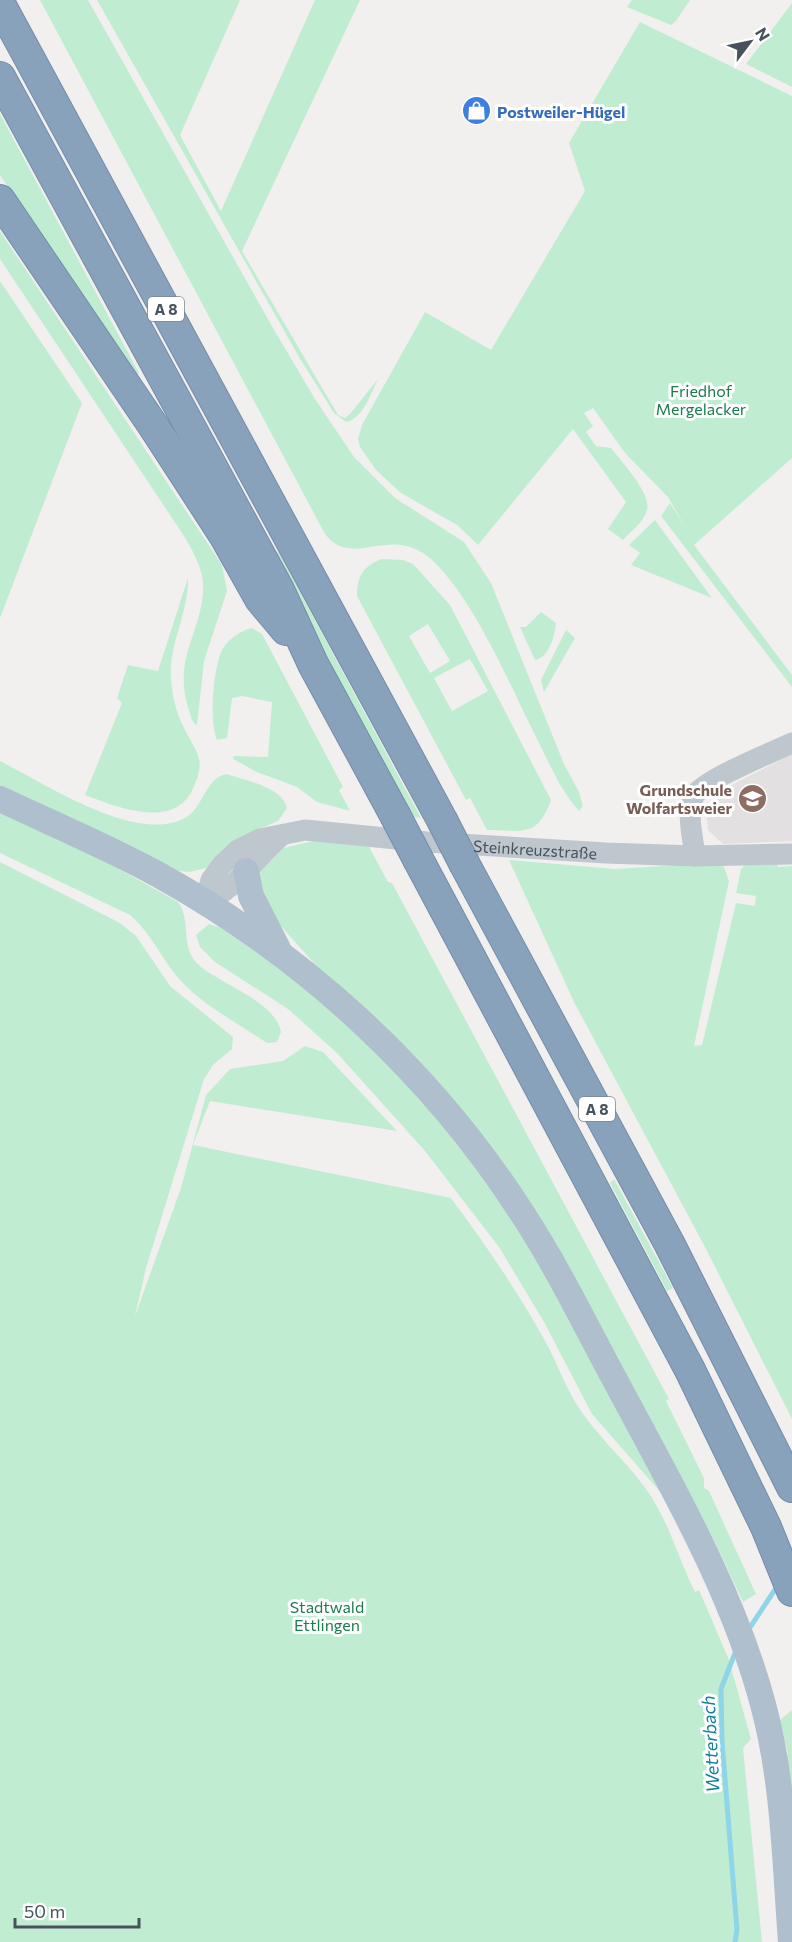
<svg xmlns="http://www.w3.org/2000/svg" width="792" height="1942" font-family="Commissioner,sans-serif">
	<rect width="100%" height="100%" fill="#f2efef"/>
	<path fill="#e3e0e1" d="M792,754V841L723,844L708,830L706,807L722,790Z"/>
	<g fill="#c0edd1" fill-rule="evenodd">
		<path d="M40,0H88L273,328L315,399L354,457L395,498L464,542L491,583L564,764L579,792L583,806L579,811C561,791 550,765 538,741C511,688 475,600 432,560C390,522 354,571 325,534Z"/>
		<path d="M97,0H240L180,135L221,211L315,0H360L242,251L338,415L345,418L350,414L378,379C371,393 363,419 346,422L334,413L299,357Z"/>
		<path d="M632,0H690L676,21L671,25L627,7Z"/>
		<path d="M792,3V87L746,64Z"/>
		<path d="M640,22L792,96V458L694,545L792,675V687L661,516L670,503L685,527L668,497L625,453L593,408L584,413L593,426L586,432L596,446L611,448C621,461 652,494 647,510C644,522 631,531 623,540L608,529L626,502L573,429L478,545L457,525L401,493L376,470L360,447L358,439L362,425L425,312L491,350L585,191L569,143Z"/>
		<path d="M0,114L139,373L135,376L0,175Z"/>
		<path d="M0,231L222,565L227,591L204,661L197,725C191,722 191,716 189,710C171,656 205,630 203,583C202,566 192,550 184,536L0,259Z"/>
		<path d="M0,281L82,403L0,618Z"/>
		<path d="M655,520L712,598L631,565L640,553L629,545Z"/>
		<path d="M277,551L279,553L421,818L414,817L409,810L272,557Z"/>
		<path d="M382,559L403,560L413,564L450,605L551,800C537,839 522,830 487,830L470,798L466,800L357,596C357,576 363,566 382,559ZM428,624L450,661L430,673L409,636ZM470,659L488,691L452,711L434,678Z"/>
		<path d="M188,578C189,612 169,643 171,677C172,696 176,713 185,730C189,739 197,749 199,759C201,768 198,777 194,786C177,831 119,808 85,795L122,703L117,698L128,665L158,671Z"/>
		<path d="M541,612L556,623C555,635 549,658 535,660L520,627H526Z"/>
		<path d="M252,628L262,634L343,787L339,790L350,811L317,802L297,787L257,772L233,759L234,756L268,757L272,702L242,696L232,698L227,738L217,740C209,721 213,670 222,650C227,640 241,630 252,628Z"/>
		<path d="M566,630L575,638L544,692L541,680Z"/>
		<path d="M0,761C44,783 134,843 183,819C204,809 204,779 226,774C244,780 283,787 287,808L278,821L257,830L206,868L190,872L179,871L0,790Z"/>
		<path d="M0,810L83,849L178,902C193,923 178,947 200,966C222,985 276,1002 281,1032L277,1042L267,1043C239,1024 204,1006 181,981C162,960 152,934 130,915L0,853Z"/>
		<path d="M318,840L368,845L388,882L392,883L669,1399L666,1401L704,1478V1488L709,1491L756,1594L743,1602L715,1542L598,1325L331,982L261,904L256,876L283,848Z"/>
		<path d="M509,860L615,869L714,863L724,867L729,881L694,1046L702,1045L736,903L755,906L756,896L736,893L741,869L745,865L777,863L778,867L792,866V1419L706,1249L574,1002Z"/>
		<path d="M0,862L120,923L136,936L170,986L233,1037L232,1049L213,1065L204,1079L146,1268L135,1316L181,1188L206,1095L230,1069L283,1061L305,1046L323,1052L397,1131L210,1101L193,1145L451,1198C485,1244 516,1289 544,1339C556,1360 564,1384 577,1405C596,1435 625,1460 646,1489C669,1521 678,1558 695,1592L699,1590L729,1660L751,1739L743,1748L762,1942H0Z"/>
		<path d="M209,924L227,930L313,991L424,1097L518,1222L662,1494L592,1414L544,1322L499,1247L425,1151L337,1053L288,1009L215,962L200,947L196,935Z"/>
		<path d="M614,1179L673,1288L667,1291L610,1183Z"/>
		<path d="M792,1710V1838L785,1755L788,1754L780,1720Z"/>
	</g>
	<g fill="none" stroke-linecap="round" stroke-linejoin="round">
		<g stroke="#8fd5e8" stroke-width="5">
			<path d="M747,1632L778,1585"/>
			<path d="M735,1942L737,1930L722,1741L721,1689L737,1648"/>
		</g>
		<defs>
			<g id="highway">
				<path d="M0,4L442,820"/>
				<path d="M0,77L279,590L313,664L395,815"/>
				<path d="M0,200L154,427L224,535L260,599L286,630"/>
				<path d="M419,861L690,1370L766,1527L792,1591"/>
				<path d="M465,865L669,1243L792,1487"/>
			</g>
		</defs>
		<use href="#highway" stroke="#748da8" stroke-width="32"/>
		<g stroke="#bec7ce" stroke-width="21">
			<path d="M695,856C693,838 686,813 694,796C702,780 773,752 792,743"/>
			<path id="s1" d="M204,903L211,880L222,865L238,850L260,839L305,830L427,842L606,853L695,856L792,854"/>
			<path d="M204,903C236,889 254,860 280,837"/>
		</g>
		<g stroke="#b0bfcd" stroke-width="26">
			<path d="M0,799C53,824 108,847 159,875C305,956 432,1073 522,1213C560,1271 589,1333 622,1393C676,1494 735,1597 764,1708C784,1784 785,1864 791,1942"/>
			<path d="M246,871L251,896L278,949"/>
		</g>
		<use href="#highway" stroke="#89a2bc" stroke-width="30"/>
		<defs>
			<g id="highway-bridge">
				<path d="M395,815L419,861"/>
				<path d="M442,820L465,865"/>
			</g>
		</defs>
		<use href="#highway-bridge" stroke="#748da8" stroke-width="32" stroke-linecap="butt"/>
		<use href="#highway-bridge" stroke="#89a2bc" stroke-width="30"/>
	</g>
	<defs>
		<symbol id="shop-disc" viewBox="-11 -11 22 22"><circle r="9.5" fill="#3f7fe0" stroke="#fff"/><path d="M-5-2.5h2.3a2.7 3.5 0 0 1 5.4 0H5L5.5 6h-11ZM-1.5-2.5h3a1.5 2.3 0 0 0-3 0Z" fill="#fff"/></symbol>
		<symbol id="school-disc" viewBox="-11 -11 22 22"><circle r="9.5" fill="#8d6e63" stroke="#fff"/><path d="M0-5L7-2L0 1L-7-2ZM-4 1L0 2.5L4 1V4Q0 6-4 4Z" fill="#fff"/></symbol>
	</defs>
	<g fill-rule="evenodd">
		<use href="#shop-disc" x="460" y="94" width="33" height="33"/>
		<use href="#school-disc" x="736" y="782" width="33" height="33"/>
	</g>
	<g text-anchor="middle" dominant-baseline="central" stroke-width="6" stroke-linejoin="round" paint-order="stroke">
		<g fill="#fff" stroke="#7f868d" stroke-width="1.5">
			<rect x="148" y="297" width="36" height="24" rx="4.5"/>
			<rect x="579" y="1097" width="36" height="24" rx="4.5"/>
		</g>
		<g font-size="15" font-weight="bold" fill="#48525c">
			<text x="166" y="309">A 8</text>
			<text x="597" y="1109">A 8</text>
		</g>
		<g font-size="16" font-weight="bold" fill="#366cbe" stroke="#fff" text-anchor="start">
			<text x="497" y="111">Postweiler-Hügel</text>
		</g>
		<g font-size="16" fill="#1b7b4b" stroke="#fff">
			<text x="701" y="390">Friedhof<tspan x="701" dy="18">Mergelacker</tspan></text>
			<text x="327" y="1606">Stadtwald<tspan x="327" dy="18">Ettlingen</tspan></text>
		</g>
		<g font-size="16" font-weight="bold" fill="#785e54" stroke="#fff" text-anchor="end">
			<text x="732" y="789">Grundschule<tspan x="732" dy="18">Wolfartsweier</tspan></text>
		</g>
		<g font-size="16" fill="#48525c" stroke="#fff">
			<text stroke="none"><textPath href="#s1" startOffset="366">Steinkreuzstraße</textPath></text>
		</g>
		<g font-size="18" font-style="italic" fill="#127f9e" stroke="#fff">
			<text transform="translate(710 1744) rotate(-93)">Wetterbach</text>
		</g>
	</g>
	<g transform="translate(750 42) rotate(58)" stroke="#ffffff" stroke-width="4.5" paint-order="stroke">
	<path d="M0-4.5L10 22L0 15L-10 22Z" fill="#48525c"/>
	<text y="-9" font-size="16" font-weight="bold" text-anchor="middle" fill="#48525c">N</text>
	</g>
	<path d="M15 1918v9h124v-9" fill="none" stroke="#48525c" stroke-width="3"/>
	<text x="24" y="1918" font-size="18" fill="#48525c" stroke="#ffffff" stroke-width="4.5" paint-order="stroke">50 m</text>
</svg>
